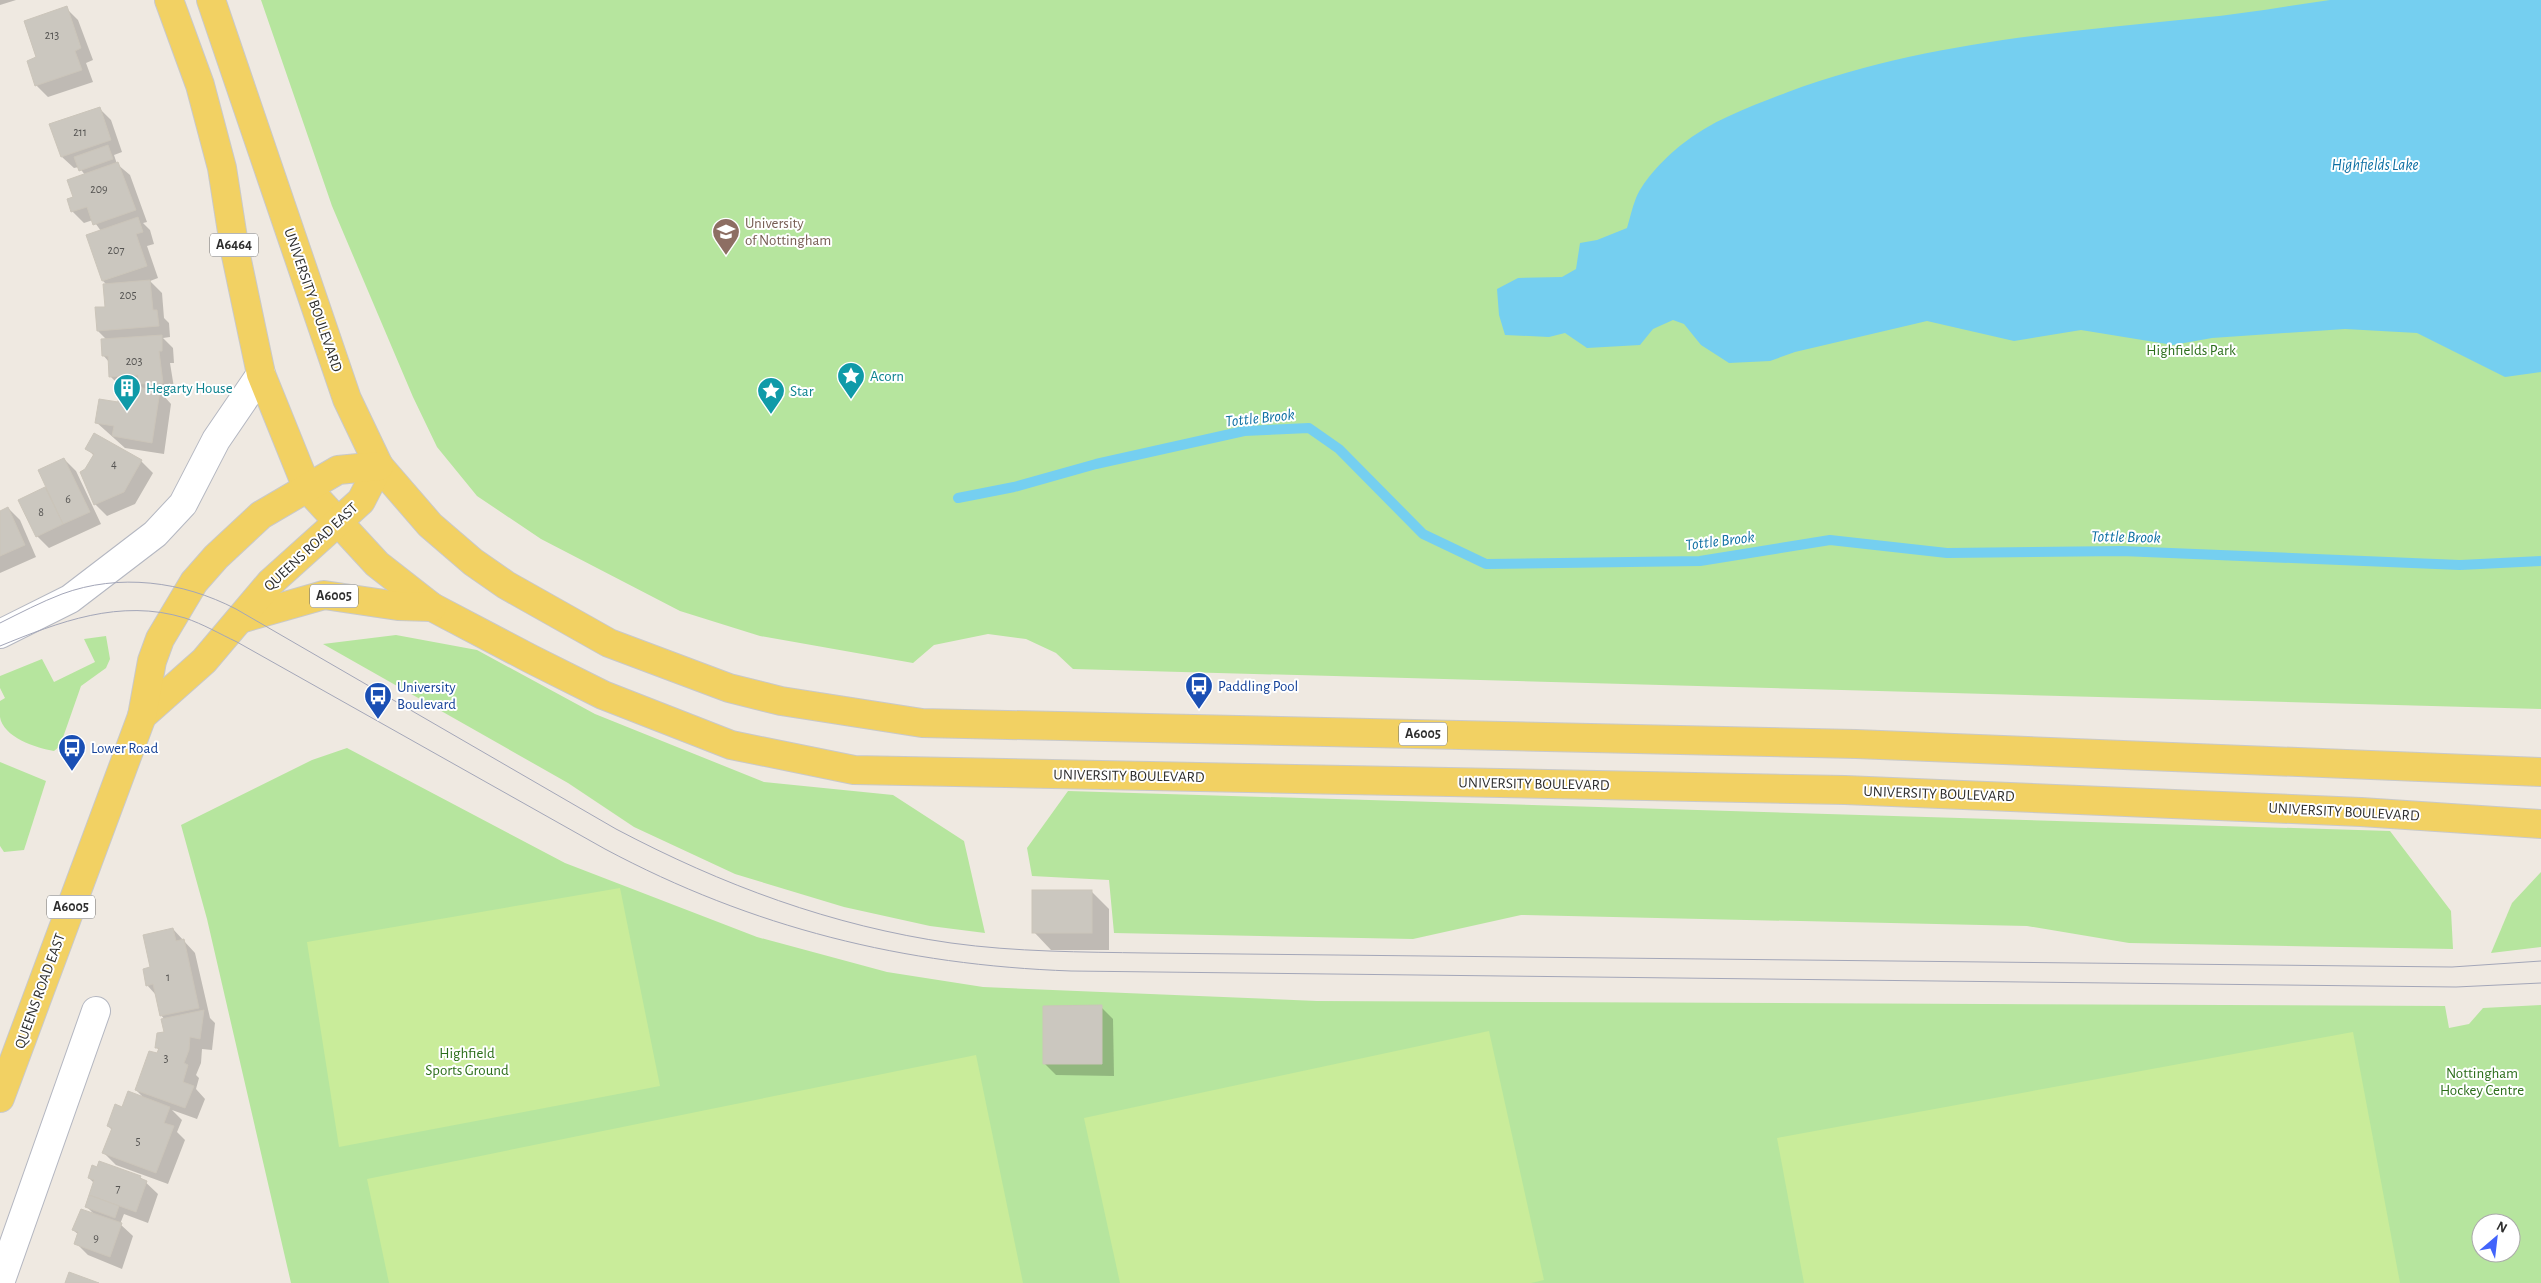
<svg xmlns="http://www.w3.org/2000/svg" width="2541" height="1283" font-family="'Alegreya Sans',sans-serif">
	<rect width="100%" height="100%" fill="#efe9e1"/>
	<g fill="#b6e59e" fill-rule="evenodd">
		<path d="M261,0H2541V709L1073,669L1056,653L1026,639L988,634L934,645L913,663L760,636L680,611L541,539L477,496L437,447L413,397L332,206Z"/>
		<path d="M396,635L477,650L595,714L764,782L893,795L964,841L985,933L930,926L844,907L735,874L634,827L568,783L323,644Z"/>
		<path d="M106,636L110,659L106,668L81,686L60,746L54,751C36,748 3,737 0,717C0,712 0,706 0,701L5,698L0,688V676L42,659L54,682L95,662L84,639Z"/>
		<path d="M347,748L565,863L757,937L887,972L983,987L1317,1001L2445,1006L2449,1028L2469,1024L2483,1008L2541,1005V1283H291L207,919L181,825L312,760ZM2481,1223H2511V1253H2481Z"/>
		<path d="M0,762L46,781L24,850L4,852L0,846Z"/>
		<path d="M1068,791L2390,831L2451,911L2453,949L2129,943L2027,926L1521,915L1413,939L1114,933L1109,880L1032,876L1027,848Z"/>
		<path d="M2541,872V947L2491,953L2512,903Z"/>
	</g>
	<g fill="#c9ec9a">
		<path d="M620,888L660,1086L339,1147L307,942Z"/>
		<path d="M1489,1031L1544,1280L1531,1283H1120L1084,1118Z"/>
		<path d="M2353,1032L2400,1283H1804L1777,1138Z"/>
		<path d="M976,1055L1023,1283H389L367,1179Z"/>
	</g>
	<path fill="#75cff0" d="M2330,0H2541V372L2505,377L2417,333L2345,329L2212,338L2173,345L2081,330L2014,341L1927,321L1795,352L1770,361L1729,363L1701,345L1684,324L1673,320L1653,329L1640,345L1587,348L1565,333L1549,337L1505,335L1499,315L1497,289L1518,278L1562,277L1576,269L1580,243L1597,240L1627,228C1630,218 1632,208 1636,198C1644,179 1665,158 1681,145C1712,120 1752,106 1788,92C1920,43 2060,32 2199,18C2243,14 2286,6 2330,0Z"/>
	<g fill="#0003">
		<path d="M0,0H16L0,5Z"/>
		<path d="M66,8L78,20L93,60L86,63L93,82L48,97L36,85L38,58Z"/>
		<path d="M99,108L111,120L122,152L114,155L117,164L130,175L147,222L143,223L150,230L154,244L147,246L158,278L150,281L162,293L164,318L169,323L170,337L163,338L173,348L174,363H170L175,394L163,395L171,404L164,454L125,448L96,422L119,403L121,387L110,376L109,362L103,355L107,340L98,331L107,308V285L103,281L101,231L93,220L84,223L72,211L75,197L85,175L79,167L74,168L62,157Z"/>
		<path d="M87,448L141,461L153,473L135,504L107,516L95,504L86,470L94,456Z"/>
		<path d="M64,459L76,471L101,524L49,548L37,536L20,500L47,487Z"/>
		<path d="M8,508L20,520L36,557L0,573V512Z"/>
		<path d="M1091,891L1109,909V950H1051L1034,932Z"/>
		<path d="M173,929L195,953L210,1018L215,1023L212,1050L202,1049L201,1063L196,1075L199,1078L196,1089L205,1099L197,1119L172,1110L182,1120L177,1132L185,1140L168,1184L116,1165L104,1153L112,1130L108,1126L123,1108L145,1099L136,1090L158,1055L159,1050L156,1047L165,1034V1020L161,1015L156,995L147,985L152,968Z"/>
		<path d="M1101,1007L1113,1019L1114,1076L1056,1075L1044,1063Z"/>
		<path d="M140,1177L158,1194L148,1223L124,1214L120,1224L133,1236L122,1269L88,1255L76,1243L79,1235L73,1230L95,1215L86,1206L94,1198L90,1195L94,1183L89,1178Z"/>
	</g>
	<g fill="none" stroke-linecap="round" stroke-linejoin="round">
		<path stroke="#75cff0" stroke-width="10" d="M958,498L1014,487L1096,464L1244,431L1309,428L1339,449L1423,534L1486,564L1700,561L1830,540L1947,553L2122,551L2460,565L2541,561"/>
	</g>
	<g fill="#cbc7bf" stroke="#cbc5ba">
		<path d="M67,6L81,48L75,51L82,70L35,86L27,61L36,57L24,21Z"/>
		<path d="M100,107L111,140L61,157L49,124Z"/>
		<path d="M108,145L113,159L79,171L74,157Z"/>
		<path d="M118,162L136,210L93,225L87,207L71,212L67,199L73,197L67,180Z"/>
		<path d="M138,217L143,232L136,234L147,266L102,281L86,235Z"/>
		<path d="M150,280L153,310H157L159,326L97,331L95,307H105L103,284Z"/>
		<path d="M162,335V351H159L163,383L138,384V375L109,377L108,356H102L101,339Z"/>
		<path d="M120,384L160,391L152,443L112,436L114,426L95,423L99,399L118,402Z"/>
		<path d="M94,433L142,460L124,492L94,505L80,472L85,469L94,454L85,449Z"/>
		<path d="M64,458L90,512L63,524L38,470Z"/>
		<path d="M45,487L63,524L36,537L18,500Z"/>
		<path d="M8,507L25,545L0,556V511Z"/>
		<rect x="1032" y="890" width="60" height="43"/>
		<path d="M173,928L176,941L184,939L199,1008L160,1016L153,984L146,986L143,969L150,967L143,935Z"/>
		<path d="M1102,1005V1064H1043V1006Z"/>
		<path d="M204,1010L200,1039L190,1037L189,1050L184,1063L188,1065L183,1082L194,1086L185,1108L135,1090L149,1051L157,1053L159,1048H155L157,1033L164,1032L161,1019Z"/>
		<path d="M128,1091L170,1107L164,1123L174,1126L156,1173L102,1153L112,1128L107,1126L115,1104L122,1107Z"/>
		<path d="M99,1161L141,1176L140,1178L147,1181L136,1212L89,1195L94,1180L88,1178L92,1165L97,1167Z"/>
		<path d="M89,1195L119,1206L115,1218L85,1207Z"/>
		<path d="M81,1209L122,1223L110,1257L74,1244L78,1232L72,1230Z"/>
		<path d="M69,1272L99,1283H65Z"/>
	</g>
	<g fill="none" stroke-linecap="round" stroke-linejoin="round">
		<defs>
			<g id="minor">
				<path d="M0,634L70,599L155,534L183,504L216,440L261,374"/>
				<path d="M0,1283L96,1011"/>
			</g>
			<g id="major">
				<path d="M169,0L200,85L222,168L235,251L261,374L307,488L377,564L432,607L531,659L603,695L731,745L854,770L1845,790L2361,812L2541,824"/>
				<path d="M211,0L347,399L379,466L430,525L473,562L506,585L609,643L729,688L781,701L922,723L1856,744L2541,772"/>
				<path d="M240,619L324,595L398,606L432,607"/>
				<path d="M142,716L204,661L270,583L361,501L379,466"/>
				<path d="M0,1098L142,716L152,661L160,639L194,582L216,557L261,515L338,470L379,466"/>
			</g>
		</defs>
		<use href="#minor" stroke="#b4b7c1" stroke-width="30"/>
		<use href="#major" stroke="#c9c9c9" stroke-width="30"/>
		<use href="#minor" stroke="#fff" stroke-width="28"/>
		<use href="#major" stroke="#f2d163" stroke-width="28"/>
		<g stroke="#a3a6b8" stroke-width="1">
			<path d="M0,623C20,613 41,602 62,594C119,573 182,581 236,609L616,829C722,885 832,926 951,943C1016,952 1082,952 1147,953L2452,967L2541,961"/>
			<path d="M0,646C59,622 120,598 185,618C203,624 220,634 237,642L605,849C753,928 904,965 1071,971L2456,987L2541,983"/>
		</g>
	</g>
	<defs>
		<symbol id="university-pin" viewBox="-11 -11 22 30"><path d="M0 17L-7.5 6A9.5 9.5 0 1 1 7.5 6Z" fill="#8d6e63" stroke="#fff"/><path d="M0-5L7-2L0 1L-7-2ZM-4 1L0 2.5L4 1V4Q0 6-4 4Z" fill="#fff"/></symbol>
		<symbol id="sight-pin" viewBox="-11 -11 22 30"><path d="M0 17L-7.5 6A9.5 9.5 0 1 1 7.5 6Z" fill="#0f9aa8" stroke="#fff"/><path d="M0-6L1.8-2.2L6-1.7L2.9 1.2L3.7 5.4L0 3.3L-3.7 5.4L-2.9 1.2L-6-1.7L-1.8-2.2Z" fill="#fff"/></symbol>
		<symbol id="building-pin" viewBox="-11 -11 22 30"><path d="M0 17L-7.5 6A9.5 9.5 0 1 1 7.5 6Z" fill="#0f9aa8" stroke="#fff"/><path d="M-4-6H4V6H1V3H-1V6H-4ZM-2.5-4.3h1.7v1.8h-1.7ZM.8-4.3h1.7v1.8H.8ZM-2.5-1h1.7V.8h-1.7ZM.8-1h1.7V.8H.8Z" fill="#fff"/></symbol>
		<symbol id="bus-pin" viewBox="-11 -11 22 30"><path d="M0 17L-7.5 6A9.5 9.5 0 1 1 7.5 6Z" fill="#1a4fb4" stroke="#fff"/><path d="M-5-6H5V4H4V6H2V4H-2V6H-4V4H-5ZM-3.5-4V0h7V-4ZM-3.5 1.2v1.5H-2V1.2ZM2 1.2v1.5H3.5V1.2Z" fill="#fff"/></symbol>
	</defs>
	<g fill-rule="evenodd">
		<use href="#university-pin" x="710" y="216" width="32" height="43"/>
		<use href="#sight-pin" x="835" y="360" width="32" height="43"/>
		<use href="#building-pin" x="111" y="372" width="32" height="43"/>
		<use href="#sight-pin" x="755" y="375" width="32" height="43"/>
		<use href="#bus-pin" x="1183" y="670" width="32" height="43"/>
		<use href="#bus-pin" x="362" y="680" width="32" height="43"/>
		<use href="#bus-pin" x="56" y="732" width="32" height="43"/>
	</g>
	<g text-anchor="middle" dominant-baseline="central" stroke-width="4" stroke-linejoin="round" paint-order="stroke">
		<g font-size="12" fill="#555452">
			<text x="52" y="35">213</text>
			<text x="80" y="132">211</text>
			<text x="99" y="189">209</text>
			<text x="116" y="250">207</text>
			<text x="128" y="295">205</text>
			<text x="134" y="361">203</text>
			<text x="114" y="464">4</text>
			<text x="68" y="499">6</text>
			<text x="41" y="512">8</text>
			<text x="168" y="977">1</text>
			<text x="166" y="1058">3</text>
			<text x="138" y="1141">5</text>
			<text x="118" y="1188">7</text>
			<text x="96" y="1238">9</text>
		</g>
		<g fill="#fff" stroke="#6d6d6d" stroke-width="1">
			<rect x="210" y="233.5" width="48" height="23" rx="4"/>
			<rect x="310" y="584.5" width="48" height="23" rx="4"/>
			<rect x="1399" y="722.5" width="48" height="23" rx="4"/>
			<rect x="47" y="895.5" width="48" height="23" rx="4"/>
		</g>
		<g font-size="14" font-weight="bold" fill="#2e2e2e">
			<text x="234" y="245">A6464</text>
			<text x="334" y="596">A6005</text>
			<text x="1423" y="734">A6005</text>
			<text x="71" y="907">A6005</text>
		</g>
		<g font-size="15" fill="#785e54" stroke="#fff" text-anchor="start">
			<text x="745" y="223">University<tspan x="745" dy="17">of Nottingham</tspan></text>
		</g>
		<g font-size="15" fill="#2e2e2e" stroke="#fff">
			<text transform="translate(313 300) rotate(71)">UNIVERSITY BOULEVARD</text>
			<text transform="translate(311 547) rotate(-43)">QUEENS ROAD EAST</text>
			<text transform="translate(1129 776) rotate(1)">UNIVERSITY BOULEVARD</text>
			<text transform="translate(1534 784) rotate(1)">UNIVERSITY BOULEVARD</text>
			<text transform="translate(1939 794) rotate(2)">UNIVERSITY BOULEVARD</text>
			<text transform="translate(2344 812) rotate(3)">UNIVERSITY BOULEVARD</text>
			<text transform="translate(40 991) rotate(-70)">QUEENS ROAD EAST</text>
		</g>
		<g font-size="15" fill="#2c6e1b" stroke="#fff">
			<text x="2191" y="350">Highfields Park</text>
			<text x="467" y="1053">Highfield<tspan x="467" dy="17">Sports Ground</tspan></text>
			<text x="2482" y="1073">Nottingham<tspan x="2482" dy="17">Hockey Centre</tspan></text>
		</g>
		<g font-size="15" fill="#0d838f" stroke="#fff" text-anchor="start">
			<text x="870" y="376">Acorn</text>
			<text x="146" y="388">Hegarty House</text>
			<text x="790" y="391">Star</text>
		</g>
		<g font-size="15" fill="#164399" stroke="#fff" text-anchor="start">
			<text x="1218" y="686">Paddling Pool</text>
			<text x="397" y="687">University<tspan x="397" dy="17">Boulevard</tspan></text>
			<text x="91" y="748">Lower Road</text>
		</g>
		<g font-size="16" font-style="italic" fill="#0d6fa3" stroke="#fff">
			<text x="2375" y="165">Highfields Lake</text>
			<text transform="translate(1260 418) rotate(-6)">Tottle Brook</text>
			<text transform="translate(2126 537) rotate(1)">Tottle Brook</text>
			<text transform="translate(1720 541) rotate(-7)">Tottle Brook</text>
		</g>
	</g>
	<g transform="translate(2496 1238) rotate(28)"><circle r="24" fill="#ffffff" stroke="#ababab"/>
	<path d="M0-4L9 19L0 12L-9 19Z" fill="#4264fb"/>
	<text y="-8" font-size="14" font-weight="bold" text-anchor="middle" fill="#2e2e2e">N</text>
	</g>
</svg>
